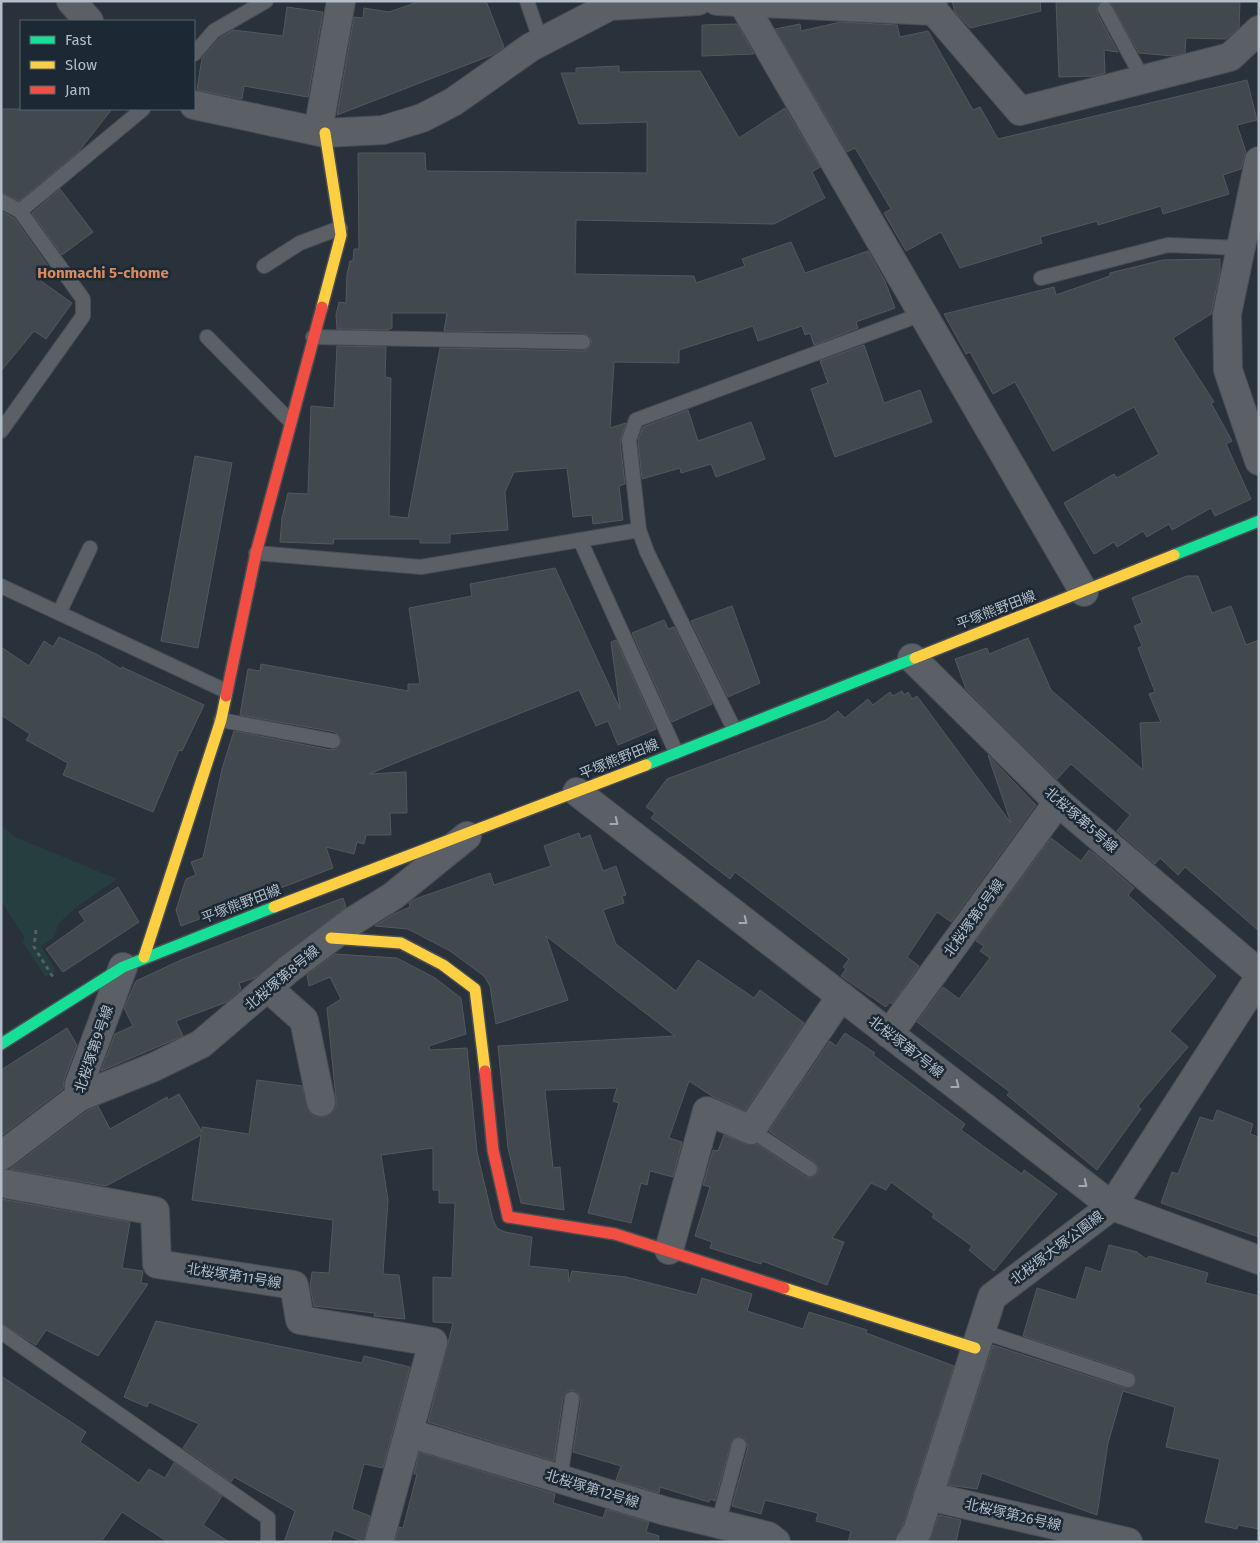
<svg xmlns="http://www.w3.org/2000/svg" width="1260" height="1543" font-family="'Fira Sans','Noto Sans JP',sans-serif">
	<rect width="100%" height="100%" fill="#29313a"/>
	<path fill="#263e40" d="M1,825L15,837L117,879L74,909L60,922L54,937L41,946L56,971L45,977L22,941L25,938L1,901Z"/>
	<g fill="#41484e" stroke="#515860">
		<path d="M421,1H486L504,47L492,55L337,115L354,17L363,18L364,8L389,12Z"/>
		<path d="M952,1H1040L1041,11L970,28L955,12Z"/>
		<path d="M1056,1H1101L1097,5V13L1118,52L1104,50L1105,73L1094,76L1059,77Z"/>
		<path d="M1109,1H1240L1239,28L1226,39L1186,38L1185,53L1173,56L1139,53Z"/>
		<path d="M287,7L323,12L308,97L244,86L242,99L197,90L202,58L220,38L233,30L283,36Z"/>
		<path d="M841,22L897,25L900,37L928,31L973,110L980,107L998,139L1247,80L1257,120L1237,125L1246,152L1241,169L1223,175L1229,194L1163,214L1161,206L1098,225L1097,221L1040,237L1042,243L960,268L941,232L906,251L884,213L891,209L855,148L847,152L775,29L800,24L801,31Z"/>
		<path d="M737,24L754,54L702,56V25Z"/>
		<path d="M619,66V72L700,71L739,138L785,108L820,167L812,172L825,198L774,224L576,220L575,274L694,276L696,283L745,266L742,259L791,242L805,273L868,251L885,281L895,308L856,322L858,328L814,345L810,333L805,335L802,326L758,341L753,326L679,350V363L614,362L610,428L626,423L620,441L625,484L619,486L623,520L593,524L592,515L573,517L567,468L514,472L505,492L508,530L450,534V543H420V539H334L333,544L280,542L282,518L288,493L308,494L311,406L334,408L337,346L386,347L385,377L391,378L389,516L408,518L440,348L583,351L588,349L592,343L590,337L583,333L444,331L447,313H392V328L387,330L337,329L336,315L339,302L346,303L347,274L350,261H353L354,249H359L358,153H425L426,171L647,173V122L579,124L561,73H576V68Z"/>
		<path d="M1,109H112L79,151L19,201L1,192Z"/>
		<path d="M60,189L93,232L62,255L32,213Z"/>
		<path d="M1,211L14,218L48,266L34,276L72,303L46,339L34,331L1,371Z"/>
		<path d="M1220,259V272L1211,314L1173,338L1214,402L1211,403L1232,441L1226,444L1251,499L1215,516L1211,508L1172,530L1169,524L1147,537L1143,531L1117,547L1114,542L1094,554L1064,503L1114,474L1117,478L1159,454L1134,407L1053,451L1015,382L993,394L970,352L966,354L944,314L1054,287L1056,295L1110,276V273L1163,260Z"/>
		<path d="M864,345L884,403L920,390L932,422L835,457L811,389L828,383L820,361Z"/>
		<path d="M688,410L698,441L751,422L765,459L716,477L711,464L681,473L680,468L642,479L638,441L643,427Z"/>
		<path d="M195,456L232,463L198,648L161,641Z"/>
		<path d="M555,568L620,709L611,642L616,640L656,729L618,745L608,721L596,726L579,690L405,759L369,774L406,772L407,813H390L391,835H366L364,844L357,842L354,854L326,847L333,868L181,926L176,910L186,879L196,875L191,862L203,858L222,769L234,731L331,750L336,749L341,743V738L335,732L240,715L248,669L260,671L261,664L408,691V684H420L409,608L472,596L470,584Z"/>
		<path d="M1187,576H1198L1212,613L1231,606L1246,645L1259,640V931L1185,867L1178,875L1160,858L1155,864L1117,831L1130,815L1071,764L1057,779L966,689L955,659L987,648L989,654L1028,638L1051,690L1143,770L1140,723L1161,722L1149,694L1155,692L1138,648L1142,646L1134,626L1142,623L1132,598Z"/>
		<path d="M732,606L760,683L728,697L691,621Z"/>
		<path d="M664,620L668,629L674,627L712,704L672,722L632,633Z"/>
		<path d="M59,637L98,655L121,669L122,667L204,705L182,751L179,750L153,812L63,775L68,763L26,740L30,734L1,715V647L29,666L44,641L53,647Z"/>
		<path d="M902,691L904,695L908,692L912,699L917,696L1011,823L988,755L1036,805L951,922L937,912L907,957L919,966L892,1004L890,1002L886,1007L841,976L846,969L843,967L849,959L735,872L730,879L651,818L655,813L646,807L667,779L826,720L838,711L845,718L868,699L873,705L890,692L893,696Z"/>
		<path d="M579,833L581,839L590,835L603,871L616,866L626,895L622,896L624,903L603,910L616,944L676,991L698,960L754,998L760,990L804,1023L745,1111L712,1096L689,1081L669,1138L682,1142L673,1177L650,1171L647,1185L641,1183L631,1223L588,1213L619,1103L613,1101L617,1088L545,1090L553,1168L560,1167L564,1210L521,1203L508,1148L498,1046L675,1036L546,936L568,1000L496,1024L490,986L484,976L450,951L408,929L375,926L394,914L410,907L409,903L415,899L490,873L494,885L551,866L544,846Z"/>
		<path d="M1051,838L1081,861L1089,850L1097,856L1134,888L1128,895L1216,976L1170,1031L1188,1047L1138,1106L1141,1109L1097,1170L1007,1095L1010,1092L917,1022L943,987L959,999L990,958L980,951L984,946L976,941Z"/>
		<path d="M118,887L139,922L63,972L46,949L85,921L79,912Z"/>
		<path d="M343,898L346,907L255,978L239,983L241,989L227,1002L176,1021L183,1036L101,1071L115,1034L133,1026L124,1008L136,981L181,960Z"/>
		<path d="M335,954L397,958L435,978L461,998L466,1034L429,1046L430,1050L467,1048L477,1152L493,1220L497,1228L505,1232L532,1237L529,1266L568,1270L569,1282L572,1271L626,1277L697,1295L702,1278L752,1294L747,1311L803,1329L809,1312L867,1330L866,1333L954,1366L903,1525L895,1542H848L851,1531L816,1521L818,1513L765,1500L761,1514L732,1506L748,1447L745,1439L741,1436L733,1439L731,1443L715,1501L710,1499L709,1502L660,1487L659,1493L616,1480L621,1466L573,1452L581,1400L578,1393L574,1390L568,1391L563,1398L554,1461L428,1422L453,1323L433,1322V1277L452,1278L455,1203H439V1190H433V1148L381,1155L388,1200L383,1274L399,1275L405,1319L374,1316L375,1313L314,1306L310,1287L312,1272L329,1273L333,1220L192,1200L201,1135L106,1186L10,1169L87,1111L98,1106L110,1129L167,1097L168,1100L179,1094L202,1132V1127L249,1134L257,1080L302,1086L310,1113L316,1117H324L331,1114L336,1107V1099L327,1008L341,999L330,977L309,986L307,975Z"/>
		<path d="M67,1028L77,1045L64,1080L63,1089L1,1136V1070Z"/>
		<path d="M845,1033L875,1053L873,1055L965,1124L961,1130L1022,1174L1024,1170L1057,1194L994,1271L969,1250L972,1246L932,1217L934,1214L891,1182L886,1190L871,1183L832,1238L844,1242L827,1285L762,1261L761,1264L710,1248L712,1242L695,1236L710,1187L703,1185L713,1150L718,1151L724,1135L745,1144H757L806,1177L810,1178L817,1174L819,1169L815,1162L769,1131L830,1041L836,1046Z"/>
		<path d="M1217,1110L1253,1124L1250,1134L1259,1137V1237L1161,1203L1172,1172L1178,1174L1200,1117L1213,1121Z"/>
		<path d="M1,1199L130,1222L122,1268L143,1271L141,1283L148,1284L98,1356L46,1330L36,1345L1,1323Z"/>
		<path d="M1109,1245L1137,1252L1146,1259L1149,1256L1208,1273L1205,1283L1259,1296V1529L1238,1525L1237,1529L1205,1522L1220,1459L1166,1447L1175,1407L1123,1391L1108,1443L1097,1515L982,1473L977,1489L948,1485L993,1345L1125,1388L1134,1386L1136,1378L1131,1372L1023,1336L1037,1288L1076,1300L1086,1267L1101,1272Z"/>
		<path d="M156,1321L362,1363L364,1356L410,1367L383,1468L364,1464L352,1509L370,1516L364,1542L334,1530L330,1542H284L295,1511L234,1477L231,1482L183,1448L199,1424L149,1402L147,1407L124,1397Z"/>
		<path d="M1,1376L86,1432L80,1442L139,1483L149,1469L165,1478L174,1463L222,1496L203,1525L229,1542H168L122,1512L101,1542H1Z"/>
		<path d="M419,1452L555,1494L553,1503L603,1518L606,1509L649,1522L646,1532L659,1536L658,1542H395L399,1527L403,1528L417,1474H414Z"/>
		<path d="M939,1515L961,1520L956,1542H929Z"/>
	</g>
	<g fill="none" stroke-linecap="round" stroke-linejoin="round">
		<defs>
			<g id="lane">
				<path d="M527,1L541,42"/>
				<path d="M1105,9L1143,79"/>
				<path d="M194,54L214,31L266,1"/>
				<path d="M1,201L20,211L83,299V316L1,431"/>
				<path d="M20,211L143,109"/>
				<path d="M264,266L300,243L340,228"/>
				<path d="M1041,278L1168,245L1241,248"/>
				<path d="M207,337L290,421"/>
				<path d="M313,337L583,342"/>
				<path d="M580,540L676,752"/>
				<path d="M256,553L421,567L639,530"/>
				<path d="M1,586L226,691"/>
				<path d="M60,611L90,548"/>
				<path d="M221,720L333,741"/>
				<path d="M734,729L647,552L639,530L629,440L636,420L922,314"/>
				<path d="M751,1130L810,1169"/>
				<path d="M981,1331L1128,1380"/>
				<path d="M1,1332L268,1518V1542"/>
				<path d="M560,1479L572,1399"/>
				<path d="M718,1524L739,1445"/>
			</g>
			<g id="street">
				<path d="M71,1L89,21"/>
				<path d="M717,1L934,11"/>
				<path d="M932,1L934,11L1020,111L1230,57L1259,30"/>
				<path d="M742,2L1084,592"/>
				<path d="M194,105L325,133L383,130L422,118L453,102L531,47L610,6L698,1"/>
				<path d="M318,131L341,1"/>
				<path d="M1259,161L1227,314L1228,370L1259,461"/>
				<path d="M912,658L1058,802L1259,973"/>
				<path d="M577,792L1112,1206L1259,1260"/>
				<path d="M268,988L304,1020L321,1102"/>
				<path d="M889,1034L1058,802"/>
				<path d="M79,1097L154,1067L201,1044L289,969L353,921L393,896L467,836"/>
				<path d="M1,1156L79,1097V1085L123,967"/>
				<path d="M1,1183L155,1211L157,1264L294,1285L300,1320L433,1342L379,1542"/>
				<path d="M669,1250L707,1111L751,1130L841,996"/>
				<path d="M409,1433L665,1511L768,1536L776,1542"/>
				<path d="M928,1496L1128,1542"/>
				<path d="M910,1542L917,1532L992,1297L1112,1206L1259,978"/>
			</g>
			<g id="fast">
				<path d="M1174,555L1259,521"/>
				<path d="M646,765L915,658"/>
				<path d="M1,1044L123,967L274,907"/>
			</g>
			<g id="slow">
				<path d="M322,307L341,235L325,133"/>
				<path d="M915,658L1174,555"/>
				<path d="M274,907L646,765"/>
				<path d="M331,938L401,943L443,965L475,989L485,1071"/>
				<path d="M144,957L221,720L226,696"/>
				<path d="M784,1288L975,1348"/>
			</g>
			<g id="jam">
				<path d="M226,696L256,553L322,307"/>
				<path d="M485,1071L493,1150L508,1217L615,1234L784,1288"/>
			</g>
		</defs>
		<use href="#lane" stroke="#484d54" stroke-width="16"/>
		<use href="#street" stroke="#484d54" stroke-width="30"/>
		<use href="#fast" stroke="#484d54" stroke-width="14"/>
		<use href="#slow" stroke="#484d54" stroke-width="14"/>
		<use href="#jam" stroke="#484d54" stroke-width="14"/>
		<path stroke="#575e64" stroke-width="3" stroke-dasharray="4 4" stroke-linecap="butt" d="M36,930L34,947L53,977"/>
		<use href="#lane" stroke="#5a6066" stroke-width="14"/>
		<use href="#street" stroke="#5a6066" stroke-width="28"/>
		<use href="#fast" stroke="#16e098" stroke-width="11"/>
		<use href="#slow" stroke="#ffcf43" stroke-width="11"/>
		<use href="#jam" stroke="#f24e42" stroke-width="11"/>
	</g>
	<defs><path id="oneway-chevron" d="M-2-3.5L2.5 0L-2 3.5" fill="none" stroke-width="1.6" stroke-linecap="round" stroke-linejoin="round" transform="scale(1.25)"/></defs>
	<g stroke="#a1abb6">
		<use href="#oneway-chevron" transform="translate(615 822) rotate(38)"/>
		<use href="#oneway-chevron" transform="translate(744 921) rotate(38)"/>
		<use href="#oneway-chevron" transform="translate(956 1085) rotate(38)"/>
		<use href="#oneway-chevron" transform="translate(1084 1184) rotate(38)"/>
	</g>
	<g text-anchor="middle" dominant-baseline="central" stroke-width="5" stroke-linejoin="round" paint-order="stroke">
		<g font-size="14" fill="#b3beca" stroke="#1c2834">
			<text transform="translate(996 610) rotate(-21)">平塚熊野田線</text>
			<text transform="translate(619 759) rotate(-22)">平塚熊野田線</text>
			<text transform="translate(1081 820) rotate(41)">北桜塚第5号線</text>
			<text transform="translate(241 904) rotate(-21)">平塚熊野田線</text>
			<text transform="translate(974 918) rotate(-54)">北桜塚第6号線</text>
			<text transform="translate(282 978) rotate(-40)">北桜塚第8号線</text>
			<text transform="translate(906 1047) rotate(38)">北桜塚第7号線</text>
			<text transform="translate(94 1049) rotate(-71)">北桜塚第9号線</text>
			<text transform="translate(1057 1248) rotate(-37)">北桜塚大塚公園線</text>
			<text transform="translate(234 1276) rotate(9)">北桜塚第11号線</text>
			<text transform="translate(592 1489) rotate(17)">北桜塚第12号線</text>
			<text transform="translate(1013 1515) rotate(13)">北桜塚第26号線</text>
		</g>
		<g font-size="15" font-weight="bold" fill="#db8a5d" stroke="#1c2834">
			<text x="103" y="273">Honmachi 5-chome</text>
		</g>
	</g>
	<rect width="1260" height="1543" fill="none" stroke="#b3beca" stroke-width="5"/>
	<rect x="20" y="20" width="175" height="90" fill="#1c2834" stroke="#586470"/>
	<rect x="30" y="36" width="25" height="8" fill="#16e098" stroke="#586470"/>
	<text x="65" y="45" font-size="15" fill="#b3beca">Fast</text>
	<rect x="30" y="61" width="25" height="8" fill="#ffcf43" stroke="#586470"/>
	<text x="65" y="70" font-size="15" fill="#b3beca">Slow</text>
	<rect x="30" y="86" width="25" height="8" fill="#f24e42" stroke="#586470"/>
	<text x="65" y="95" font-size="15" fill="#b3beca">Jam</text>
</svg>
